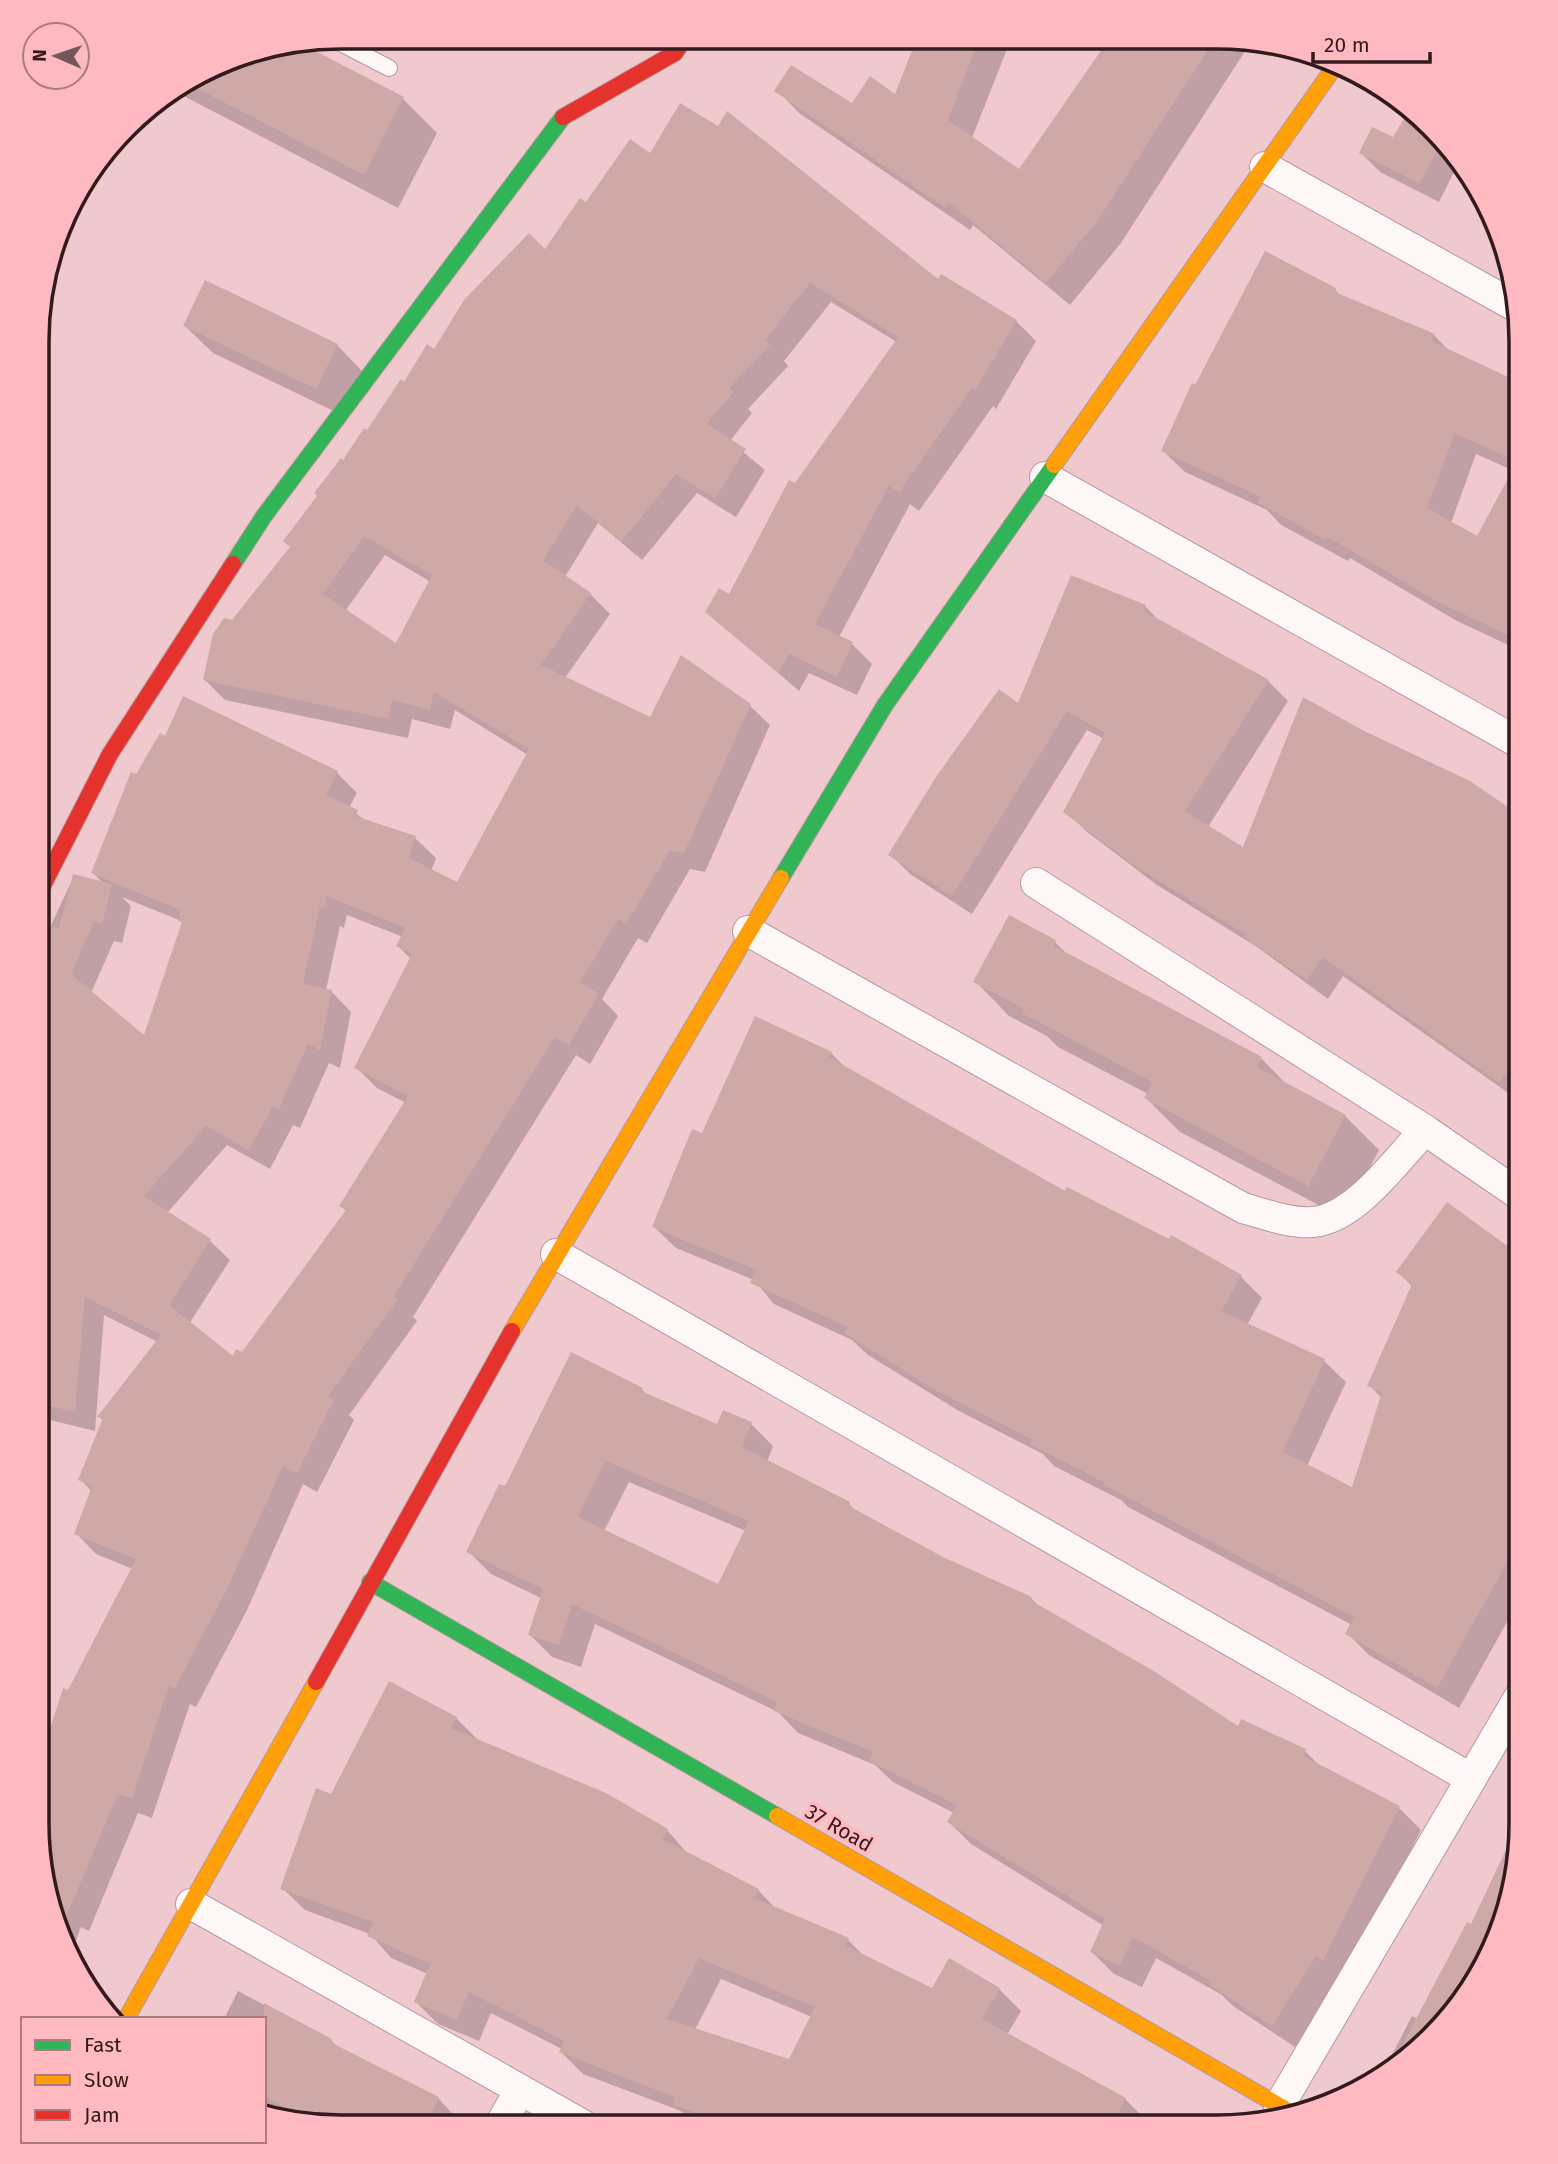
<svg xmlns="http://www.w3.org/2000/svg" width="1558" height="2164" font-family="'Fira Sans',sans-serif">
	<rect width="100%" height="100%" fill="#f0c9ce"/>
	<g fill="#0003" fill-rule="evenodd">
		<path d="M919,38L1011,39L972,138L1019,171L1111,39H1253L1121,243L1070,305L973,225L970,230L799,113L777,90L852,106L896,96Z"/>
		<path d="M298,44L403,99L437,133L398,208L176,92L243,53Z"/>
		<path d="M1411,110L1457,166L1439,202L1380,172L1361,153L1394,140Z"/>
		<path d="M650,156L938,282L1016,321L1036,341L996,409L993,406L919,511L910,504L839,637L852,644L872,664L857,695L809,673L799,691L708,612L729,596L796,486L897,342L831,302L784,361L788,366L748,409L752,413L730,441L765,470L736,517L697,493L642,560L598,523L565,577L590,594L610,614L565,678L651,719L749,705L770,725L705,872L690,869L647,943L638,938L602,999L618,1016L590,1064L576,1055L413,1317L417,1321L349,1415L354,1420L317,1492L303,1484L247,1610L196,1707L190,1704L152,1818L138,1813L89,1931L81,1927L69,1959L37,1823V1775L64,1690L69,1692L133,1569L96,1554L76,1533L92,1492L80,1479L104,1421L99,1417L158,1342L104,1315L95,1431L50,1420L47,1480L37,1502L38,953L74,876L104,884L93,873L337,773L357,793L349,808L366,821L415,838L436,858L431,871L458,885L528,755L455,710L450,729L412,719L408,738L225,700L205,680L232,622L292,548L344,462L405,384L435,351L546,251L587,204ZM385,555L431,582L397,646L346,610ZM122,897L179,920L184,925L145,1038L91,993L114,941L122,943L131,906ZM347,915L403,937L398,946L411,959L357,1068L377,1088L406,1103L341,1206L347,1212L243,1354L233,1359L189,1324L230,1260L209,1240L167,1213L227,1145L270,1169L293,1125L300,1128L329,1063L340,1068L351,1012L331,991L326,990L340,926L344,928Z"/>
		<path d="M1335,290L1342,297L1434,335L1451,353L1521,385V651L1457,621L1350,558L1348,561L1281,525L1267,510L1185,472L1163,451L1196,387ZM1476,454L1514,471L1478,539L1451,523Z"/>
		<path d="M185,326L337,345L364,373L344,416L213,353Z"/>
		<path d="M1145,606L1160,622L1268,681L1288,701L1208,827L1244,849L1362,732L1469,783L1521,818V1102L1343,976L1328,999L1257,947L1157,885L1086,831L1066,811L1104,739L1087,730L972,914L910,874L890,854L1019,706Z"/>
		<path d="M1010,917L1055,942L1070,957L1261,1058L1288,1086L1345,1116L1379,1150L1343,1218L1180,1132L1146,1098L1148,1094L1058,1047L1047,1036L1009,1016L976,982Z"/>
		<path d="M831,1053L847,1069L1066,1193L1241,1277L1262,1298L1247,1325L1324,1361L1346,1382L1307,1466L1353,1490L1382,1398L1369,1385L1413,1287L1398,1272L1521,1258V1597L1459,1708L1369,1655L1347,1633L1352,1625L1128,1507L1121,1500L1054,1466L1043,1454L959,1411L868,1355L852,1340L774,1304L754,1280L676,1248L654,1227L702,1136Z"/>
		<path d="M641,1389L649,1396L718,1426L751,1424L773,1446L767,1462L849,1504L859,1514L944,1560L1031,1598L1039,1607L1239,1728L1305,1751L1321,1767L1399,1808L1421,1830L1345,1981L1339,1977L1295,2047L1233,2006L1222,1995L1156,1958L1142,1987L1114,1974L1092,1952L1104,1926L971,1844L949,1822L954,1813L893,1782L875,1765L798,1733L778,1712L595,1624L581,1667L552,1657L530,1635L541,1598L491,1574L469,1552L505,1489ZM629,1482L746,1531L718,1586L604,1531Z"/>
		<path d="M456,1718L478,1740L667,1830L688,1854L758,1890L778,1911L848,1940L865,1957L932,1990L999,1989L1021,2011L1007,2035L1125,2099L1146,2120L1164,2127L696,2126L681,2111L583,2074L561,2052L562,2049L491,2013L479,2041L438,2024L416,2002L428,1974L391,1958L370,1934L305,1910L282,1888L332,1796ZM721,1979L812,2017L790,2061L695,2030Z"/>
		<path d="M1516,1833L1521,1835V1843L1505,1921L1470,1992L1417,2052L1381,2076L1412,2016L1418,2019L1472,1926Z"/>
		<path d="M238,1991L331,2040L340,2049L438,2098L463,2125H302L264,2111V2019H224Z"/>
	</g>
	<g fill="#cea9a8" fill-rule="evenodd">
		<path d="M917,38L979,39L948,120L1019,169L1109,39H1215L1098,220L1046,283L949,203L946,208L774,91L791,65L852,103L870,76L895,94Z"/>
		<path d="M300,43L404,97L364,175L189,84L243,53Z"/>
		<path d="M680,103L718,126L727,111L938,279L941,274L1017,320L975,390L972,388L899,492L889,486L815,624L853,642L837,677L789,654L778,673L705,612L719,588L729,594L789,480L795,483L898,337L810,283L765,340L770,345L729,388L733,392L707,424L746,449L715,498L676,474L621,542L577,505L543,560L591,593L541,665L650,717L681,655L751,704L684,853L670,850L626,924L618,919L580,982L599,994L569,1045L555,1037L394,1296L398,1299L328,1396L334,1399L297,1473L283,1466L227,1589L175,1688L169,1685L132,1799L118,1794L61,1929L37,1823V1769L63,1688L68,1690L136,1559L74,1534L92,1486L78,1480L103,1418L97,1417L161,1335L85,1297L75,1412L37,1403L38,947L49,925L59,929L73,874L112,884L102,924L94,922L71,974L144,1035L182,922L178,921L180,910L91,873L131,772L136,774L160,733L165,736L183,696L338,771L326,795L358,810L355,816L416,836L409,858L457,882L529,749L434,692L430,710L392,700L388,719L203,680L213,634L224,618L232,620L290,547L283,541L317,496L314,493L341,458L343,460L364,428L367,430L401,379L404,382L427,344L434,349L464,300L529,233L545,249L580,198L586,202L630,139L650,153ZM364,536L432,575L396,643L323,594ZM327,896L405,928L396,946L412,954L354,1068L408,1096L339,1206L346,1210L242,1352L236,1349L233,1356L169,1305L211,1239L144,1196L206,1126L249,1150L273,1106L279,1109L308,1044L320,1050L332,990L303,984L320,907L324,908Z"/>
		<path d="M1410,109L1440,145L1420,184L1359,153L1372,127L1393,137Z"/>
		<path d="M1265,251L1336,288L1335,292L1435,334L1431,341L1521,383V641L1434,600L1328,537L1326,540L1258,503L1261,497L1161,451L1192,383L1195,385ZM1455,433L1517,462L1477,536L1427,508Z"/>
		<path d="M205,280L338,344L316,389L183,326Z"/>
		<path d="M1071,575L1146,605L1144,611L1269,680L1185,811L1243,847L1303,697L1362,730L1470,781L1521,816V1051L1499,1083L1323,957L1307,980L1244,937L1245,934L1135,866L1063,812L1105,733L1067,711L952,896L888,855L936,777L999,689L1018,703Z"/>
		<path d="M1009,915L1056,940L1054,946L1262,1057L1257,1067L1346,1115L1308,1186L1144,1098L1152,1082L1022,1013L1024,1009L973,982Z"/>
		<path d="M755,1016L832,1052L829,1057L1065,1191L1067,1187L1169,1239L1171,1235L1242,1275L1221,1311L1325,1359L1283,1452L1352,1487L1382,1392L1367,1386L1412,1284L1396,1272L1447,1202L1521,1256V1538L1437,1688L1345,1634L1354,1617L1104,1485L1105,1483L1030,1444L1033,1440L935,1390L844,1333L848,1327L750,1283L756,1270L652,1227L692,1129L702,1133Z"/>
		<path d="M571,1352L643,1388L641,1391L717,1424L723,1410L752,1422L742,1447L850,1502L849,1506L945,1558L1032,1597L1030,1600L1152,1670L1238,1726L1241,1719L1306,1749L1303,1756L1400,1806L1323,1960L1316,1956L1272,2026L1208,1984L1211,1981L1133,1937L1120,1966L1090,1952L1105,1919L947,1822L957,1805L869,1761L873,1752L774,1711L777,1702L572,1604L559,1645L528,1635L543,1589L466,1552L499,1484L505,1486ZM606,1461L749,1521L718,1584L578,1517Z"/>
		<path d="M389,1681L457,1717L451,1728L606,1793L668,1829L662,1839L759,1889L754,1898L849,1938L846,1946L932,1988L949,1958L1000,1988L982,2019L1126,2098L1111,2127L735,2126L673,2105L675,2097L559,2052L564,2041L469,1992L457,2020L414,2002L430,1964L367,1936L373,1922L280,1889L316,1788L331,1794ZM699,1958L815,2007L789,2059L667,2019Z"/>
		<path d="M1509,1843L1520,1847L1505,1921L1470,1992L1417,2052L1401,2063L1395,2059L1467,1922L1471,1924Z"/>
		<path d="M264,2003L332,2039L330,2042L439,2097L425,2125H318L264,2096Z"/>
	</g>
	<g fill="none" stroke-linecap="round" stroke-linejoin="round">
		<defs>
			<path id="lane" d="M331,38L389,68"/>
			<g id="street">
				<path d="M1265,167L1513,305"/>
				<path d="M1045,477L1521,744"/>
				<path d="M1036,883L1425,1130L1521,1196"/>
				<path d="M748,931L1243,1208C1265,1214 1290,1224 1313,1222C1356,1218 1396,1160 1425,1130"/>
				<path d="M556,1254L1470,1778"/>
				<path d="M191,1904L583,2125"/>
				<path d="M1279,2106L1521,1694"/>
				<path d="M500,2125L520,2090"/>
			</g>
			<g id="fast">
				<path d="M233,564L264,516L563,117"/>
				<path d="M781,878L885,705L1054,465"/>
				<path d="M370,1582L777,1816"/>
			</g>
			<g id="slow">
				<path d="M1054,465L1338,62"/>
				<path d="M512,1331L781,878"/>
				<path d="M777,1816L1288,2111"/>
				<path d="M126,2019L316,1682"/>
			</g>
			<g id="jam">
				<path d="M563,117L675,53L685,38"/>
				<path d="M38,895L110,754L233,564"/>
				<path d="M316,1682L512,1331"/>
			</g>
		</defs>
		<use href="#lane" stroke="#b6999c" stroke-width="18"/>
		<use href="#street" stroke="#b6999c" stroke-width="32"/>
		<use href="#fast" stroke="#b6999c" stroke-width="18"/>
		<use href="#slow" stroke="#b6999c" stroke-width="18"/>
		<use href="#jam" stroke="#b6999c" stroke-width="18"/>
		<use href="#lane" stroke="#fdf7f8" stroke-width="16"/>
		<use href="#street" stroke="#fdf7f8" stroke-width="30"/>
		<use href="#fast" stroke="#30b455" stroke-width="16"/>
		<use href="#slow" stroke="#ff9f0a" stroke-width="16"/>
		<use href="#jam" stroke="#e5322d" stroke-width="16"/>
	</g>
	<g text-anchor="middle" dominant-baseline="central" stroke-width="7" stroke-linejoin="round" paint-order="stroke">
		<g font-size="21" fill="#331a1d" stroke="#ffbac1">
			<text transform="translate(839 1828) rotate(30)">37 Road</text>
		</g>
	</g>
	<path d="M0 0H1558V2164H0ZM341 49H1217A292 292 0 0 1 1509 341V1823A292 292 0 0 1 1217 2115H341A292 292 0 0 1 49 1823V341A292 292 0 0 1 341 49Z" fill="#ffbac1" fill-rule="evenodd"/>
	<path fill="none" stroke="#331a1d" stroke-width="3.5" d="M341 49H1217A292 292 0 0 1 1509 341V1823A292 292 0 0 1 1217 2115H341A292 292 0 0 1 49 1823V341A292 292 0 0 1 341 49Z"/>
	<rect x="21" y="2017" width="245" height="126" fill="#ffbac1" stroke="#ad7a7f" stroke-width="2"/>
	<rect x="35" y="2040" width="35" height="10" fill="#30b455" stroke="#ad7a7f" stroke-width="2"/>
	<text x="84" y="2052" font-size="21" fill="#331a1d">Fast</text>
	<rect x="35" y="2075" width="35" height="10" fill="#ff9f0a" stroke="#ad7a7f" stroke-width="2"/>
	<text x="84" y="2087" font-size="21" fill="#331a1d">Slow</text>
	<rect x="35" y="2110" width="35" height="10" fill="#e5322d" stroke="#ad7a7f" stroke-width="2"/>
	<text x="84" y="2122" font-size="21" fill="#331a1d">Jam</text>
	<g transform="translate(56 56) rotate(272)"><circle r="33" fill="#ffbac1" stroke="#ad7a7f" stroke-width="2"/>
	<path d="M0-5L12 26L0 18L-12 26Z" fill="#75575b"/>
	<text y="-10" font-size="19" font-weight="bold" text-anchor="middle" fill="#331a1d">N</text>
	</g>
	<path d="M1313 52v10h117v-10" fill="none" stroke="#331a1d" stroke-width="3.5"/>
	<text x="1324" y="52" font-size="21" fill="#331a1d" stroke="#ffbac1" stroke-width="5" paint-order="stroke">20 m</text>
</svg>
